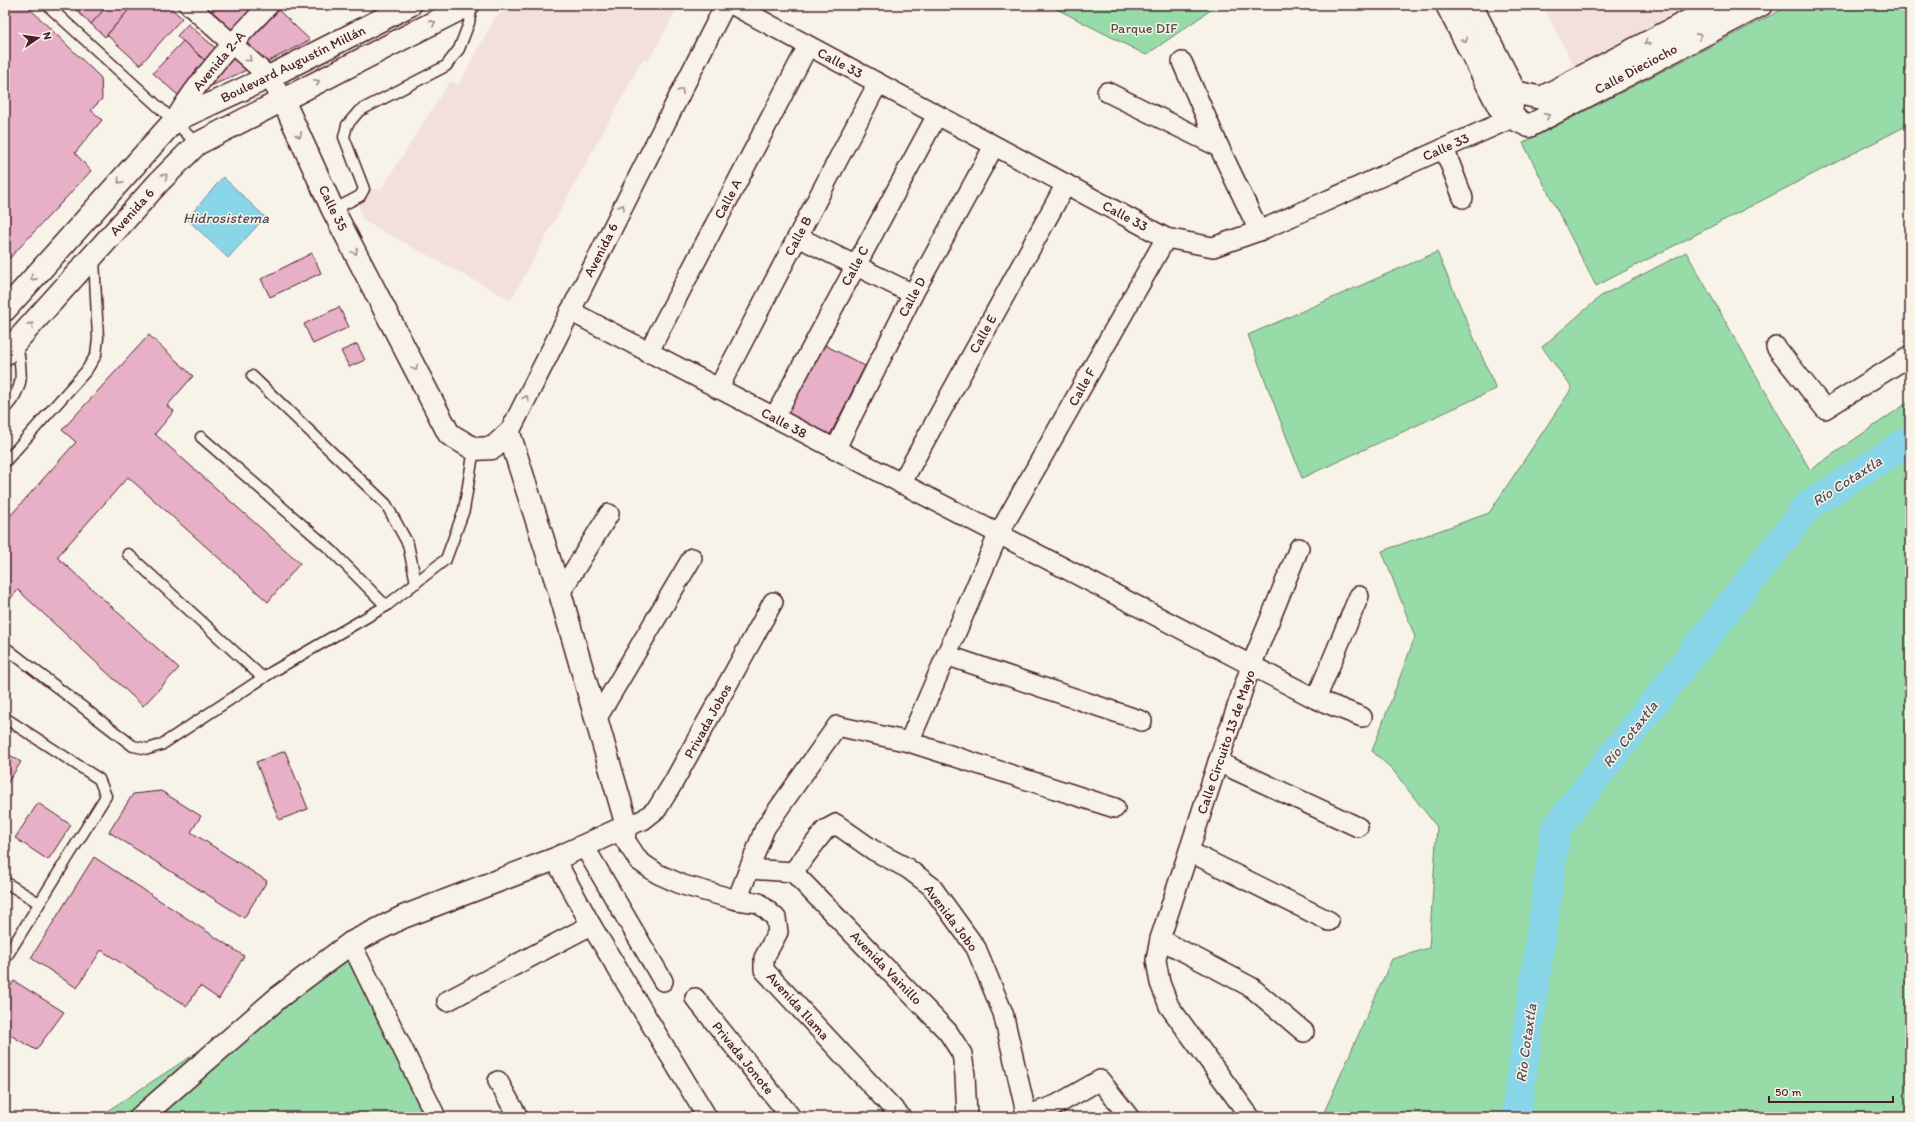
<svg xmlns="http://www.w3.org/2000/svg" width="1915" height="1122" font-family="Itim,sans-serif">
	<rect width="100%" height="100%" fill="#f7f3e8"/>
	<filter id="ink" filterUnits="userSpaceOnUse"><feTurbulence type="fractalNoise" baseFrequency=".025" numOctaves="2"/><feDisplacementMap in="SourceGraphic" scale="8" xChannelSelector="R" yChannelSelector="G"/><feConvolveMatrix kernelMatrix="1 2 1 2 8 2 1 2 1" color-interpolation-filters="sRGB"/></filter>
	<g filter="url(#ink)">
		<g fill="#f2dfde">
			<path d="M519,5H679L648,62L643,59L511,300L366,222L361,216L359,207L360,199L370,189L381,190L450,81L459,85L495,17Z"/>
			<path d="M1543,5H1696L1575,68Z"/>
		</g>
		<g fill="#97dca8" stroke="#707e6a">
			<path d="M1049,5H1218L1146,55Z"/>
			<path d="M1791,5H1910V124L1596,286L1523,143Z"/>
			<path d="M1437,252L1496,389L1302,478L1248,335Z"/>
			<path d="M1686,252L1810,470L1910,401V1117H1322L1392,959L1429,948L1437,827L1392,769L1372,751L1415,637L1382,551L1489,513L1572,388L1542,347L1601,296Z"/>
			<path d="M347,954L425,1117H98Z"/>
		</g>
		<path fill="#89d6e9" stroke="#708d9d" d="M223,177L265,217L228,258L187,219Z"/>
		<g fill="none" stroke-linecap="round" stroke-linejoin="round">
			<path stroke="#89d6e9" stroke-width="30" d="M1516,1117L1556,828L1809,505L1910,440"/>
		</g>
		<g fill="#e7b0c6" stroke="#4a1f2b">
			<path d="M5,5H26L101,78L102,99L91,110L102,120L75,153L91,171L5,263Z"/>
			<path d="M70,5H84L78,12Z"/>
			<path d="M84,5H108L91,24L78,12Z"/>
			<path d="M108,5H133L105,37L91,24Z"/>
			<path d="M133,5H167L182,18L140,65L107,35Z"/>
			<path d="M216,5H261L234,32L211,10Z"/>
			<path d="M274,6L310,40L267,62L242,39Z"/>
			<path d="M188,24L220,52L209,64L177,36Z"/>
			<path d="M183,41L209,64L180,97L153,73Z"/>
			<path d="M232,51L251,68L202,90Z"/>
			<path d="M312,253L321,273L270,297L261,279Z"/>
			<path d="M339,307L349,327L313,344L304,324Z"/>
			<path d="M149,335L193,376L167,406L174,411L155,434L300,563L268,602L128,477L57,557L179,668L143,706L18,590L5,605V510L11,515L76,442L62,430Z"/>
			<path d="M357,344L365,360L349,367L341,351Z"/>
			<path d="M823,344L865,366L830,435L788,413Z"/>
			<path d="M285,751L308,809L279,820L256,762Z"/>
			<path d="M5,752L21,762L5,787Z"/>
			<path d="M161,791L201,816L191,832L267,881L244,918L109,832L133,794Z"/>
			<path d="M38,803L71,825L48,860L15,838Z"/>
			<path d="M94,857L244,956L219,999L200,986L187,1006L101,950L77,988L31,958Z"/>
			<path d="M14,981L64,1012L36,1050L5,1032V994Z"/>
		</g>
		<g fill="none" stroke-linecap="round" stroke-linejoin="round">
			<defs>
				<g id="lane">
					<path d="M47,5L174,121L197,144"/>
					<path d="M333,210L360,196L364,189L344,137L347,125L359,111L446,66L459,49L469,23L472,5"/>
					<path d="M252,376L386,504L408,544L416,583"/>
					<path d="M5,409C27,384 21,373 17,342"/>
					<path d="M201,437L331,550L386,606"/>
					<path d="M5,462L86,371L96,355L98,338L94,258"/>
					<path d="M128,554L263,678"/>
					<path d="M6,648L133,746L148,749L161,745L272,672L386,606L446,559L464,510L474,449"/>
					<path d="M5,718L99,779L106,796L5,959"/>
					<path d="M5,882L39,903"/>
				</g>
				<g id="street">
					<path d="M189,5L269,77L283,100"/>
					<path d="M733,5L1166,238L1213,247L1259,231L1512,118L1515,92"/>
					<path d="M1182,62L1219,147L1259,231"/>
					<path d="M1107,92L1219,147"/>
					<path d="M174,121C199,78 234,41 269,5"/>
					<path d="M1444,148L1463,198"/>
					<path d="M798,237L913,294"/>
					<path d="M570,311L1316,699L1362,717"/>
					<path d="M1776,347L1825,409L1910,356"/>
					<path d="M648,353L808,46"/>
					<path d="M718,389L878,83"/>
					<path d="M774,418L937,115"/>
					<path d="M509,433L725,5"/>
					<path d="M835,450L913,294L994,146"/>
					<path d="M901,484L1066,184"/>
					<path d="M560,593L609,514"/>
					<path d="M773,602L673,783L657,809L643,820L627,826L625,840L639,861L658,874L683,885L737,900L759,903L776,918L778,932L764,958V970L901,1117"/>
					<path d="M946,655L1142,721"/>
					<path d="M1316,699L1359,596"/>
					<path d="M597,718L692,558"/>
					<path d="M909,742L998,535L1166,238"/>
					<path d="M1218,762L1358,827"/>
					<path d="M584,846L663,981"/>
					<path d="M1190,852L1329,921"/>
					<path d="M555,859L591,925L707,1117"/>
					<path d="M749,869L793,872L948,1032L962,1054L965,1075L967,1117"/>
					<path d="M793,872L825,830L836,824L873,850L907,868L931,886L976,948L1003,1013L1027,1117"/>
					<path d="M737,900L765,828L837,726L909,742L1115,808"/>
					<path d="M1160,939L1251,987L1304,1032"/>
					<path d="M351,943L436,1117"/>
					<path d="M695,998L791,1117"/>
					<path d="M447,1001L591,925"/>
					<path d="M498,1081L518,1117"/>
					<path d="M1023,1117L1056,1105L1100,1080L1129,1117"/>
					<path d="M1250,1117L1169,1006L1160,983L1156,960L1160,939L1218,762L1251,666L1299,548"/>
				</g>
				<g id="secondary">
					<path d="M1447,5L1499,107L1512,118L1529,126L1761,5"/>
					<path d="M1471,5L1515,92L1541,98L1719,5"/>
					<path d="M5,310L174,121L269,77L410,5"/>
					<path d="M5,354L159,182L197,144L468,5"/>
					<path d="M141,1117L279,997L351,943L403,917L555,859L627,826L560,593L509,433L493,448L474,449L449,434L333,210L283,100"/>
				</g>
			</defs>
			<use href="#lane" stroke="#4a1f2b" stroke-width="13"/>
			<use href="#street" stroke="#4a1f2b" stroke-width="22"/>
			<use href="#secondary" stroke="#4a1f2b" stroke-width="25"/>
			<use href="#lane" stroke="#f7f3e8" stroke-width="10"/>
			<use href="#street" stroke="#f7f3e8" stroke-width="19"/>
			<use href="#secondary" stroke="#f7f3e8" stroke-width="22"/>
		</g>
		<defs><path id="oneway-chevron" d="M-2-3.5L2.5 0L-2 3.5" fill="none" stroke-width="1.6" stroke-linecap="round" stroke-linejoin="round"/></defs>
		<g stroke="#a0898a">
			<use href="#oneway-chevron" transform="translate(433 23) rotate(-27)"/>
			<use href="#oneway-chevron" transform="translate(1699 36) rotate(-28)"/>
			<use href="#oneway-chevron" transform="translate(1465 40) rotate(63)"/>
			<use href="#oneway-chevron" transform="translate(1647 42) rotate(152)"/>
			<use href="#oneway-chevron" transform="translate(249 59) rotate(43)"/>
			<use href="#oneway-chevron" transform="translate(317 82) rotate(-27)"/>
			<use href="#oneway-chevron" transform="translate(681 91) rotate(-63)"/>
			<use href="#oneway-chevron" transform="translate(1547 116) rotate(-28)"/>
			<use href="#oneway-chevron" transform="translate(299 135) rotate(65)"/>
			<use href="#oneway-chevron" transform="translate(165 176) rotate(-45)"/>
			<use href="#oneway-chevron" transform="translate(120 181) rotate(132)"/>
			<use href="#oneway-chevron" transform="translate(622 207) rotate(-63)"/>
			<use href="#oneway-chevron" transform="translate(355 252) rotate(63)"/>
			<use href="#oneway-chevron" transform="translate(33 278) rotate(132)"/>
			<use href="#oneway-chevron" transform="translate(31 325) rotate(-48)"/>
			<use href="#oneway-chevron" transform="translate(415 368) rotate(63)"/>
			<use href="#oneway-chevron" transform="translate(526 398) rotate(-64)"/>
		</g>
	</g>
	<g text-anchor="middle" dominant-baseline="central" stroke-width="3" stroke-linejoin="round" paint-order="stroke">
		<g font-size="14" fill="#5d4e4a" stroke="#f7f3e8">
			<text x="1144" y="28">Parque DIF</text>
		</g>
		<g font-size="14" fill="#4a1f2b" stroke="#f7f3e8">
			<text transform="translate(219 61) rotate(-50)">Avenida 2-A</text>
			<text transform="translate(840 63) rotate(28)">Calle 33</text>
			<text transform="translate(293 64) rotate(-26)">Boulevard Augustín Millán</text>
			<text transform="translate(1636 69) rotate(-28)">Calle Dieciocho</text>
			<text transform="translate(1446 147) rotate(-24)">Calle 33</text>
			<text transform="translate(728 199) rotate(-62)">Calle A</text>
			<text transform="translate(333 208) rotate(64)">Calle 35</text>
			<text transform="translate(132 212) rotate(-48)">Avenida 6</text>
			<text transform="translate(1125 216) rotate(28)">Calle 33</text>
			<text transform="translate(798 236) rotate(-62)">Calle B</text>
			<text transform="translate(601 250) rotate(-63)">Avenida 6</text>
			<text transform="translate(855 266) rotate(-62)">Calle C</text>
			<text transform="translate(912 297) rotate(-62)">Calle D</text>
			<text transform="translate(983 334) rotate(-61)">Calle E</text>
			<text transform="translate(1082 387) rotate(-61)">Calle F</text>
			<text transform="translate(784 423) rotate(28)">Calle 38</text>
			<text transform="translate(708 721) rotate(-61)">Privada Jobos</text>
			<text transform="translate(1226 742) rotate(-71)">Calle Circuito 13 de Mayo</text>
			<text transform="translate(951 918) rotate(53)">Avenida Jobo</text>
			<text transform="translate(886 968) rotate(46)">Avenida Vainillo</text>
			<text transform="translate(798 1006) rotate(48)">Avenida Ilama</text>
			<text transform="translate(743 1058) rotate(51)">Privada Jonote</text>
		</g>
		<g font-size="15" font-style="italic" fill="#5a4d5a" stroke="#f7f3e8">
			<text x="226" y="218">Hidrosistema</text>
			<text transform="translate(1847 481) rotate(-33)">Río Cotaxtla</text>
			<text transform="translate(1630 734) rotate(-52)">Río Cotaxtla</text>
			<text transform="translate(1526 1043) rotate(-82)">Río Cotaxtla</text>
		</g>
	</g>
	<rect width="1915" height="1122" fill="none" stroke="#f7f3e8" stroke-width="20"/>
	<rect x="10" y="10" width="1895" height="1102" fill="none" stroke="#4a1f2b" stroke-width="1.5" filter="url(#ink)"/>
	<g transform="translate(38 38) rotate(77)" stroke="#f7f3e8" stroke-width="3" paint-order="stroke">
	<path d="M0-3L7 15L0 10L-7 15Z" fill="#4a1f2b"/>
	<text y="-6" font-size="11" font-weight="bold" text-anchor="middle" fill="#4a1f2b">N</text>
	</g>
	<path d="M1769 1096v6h124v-6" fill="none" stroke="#4a1f2b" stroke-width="2"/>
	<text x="1775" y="1096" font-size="12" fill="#4a1f2b" stroke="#f7f3e8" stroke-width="3" paint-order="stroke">50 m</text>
</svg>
